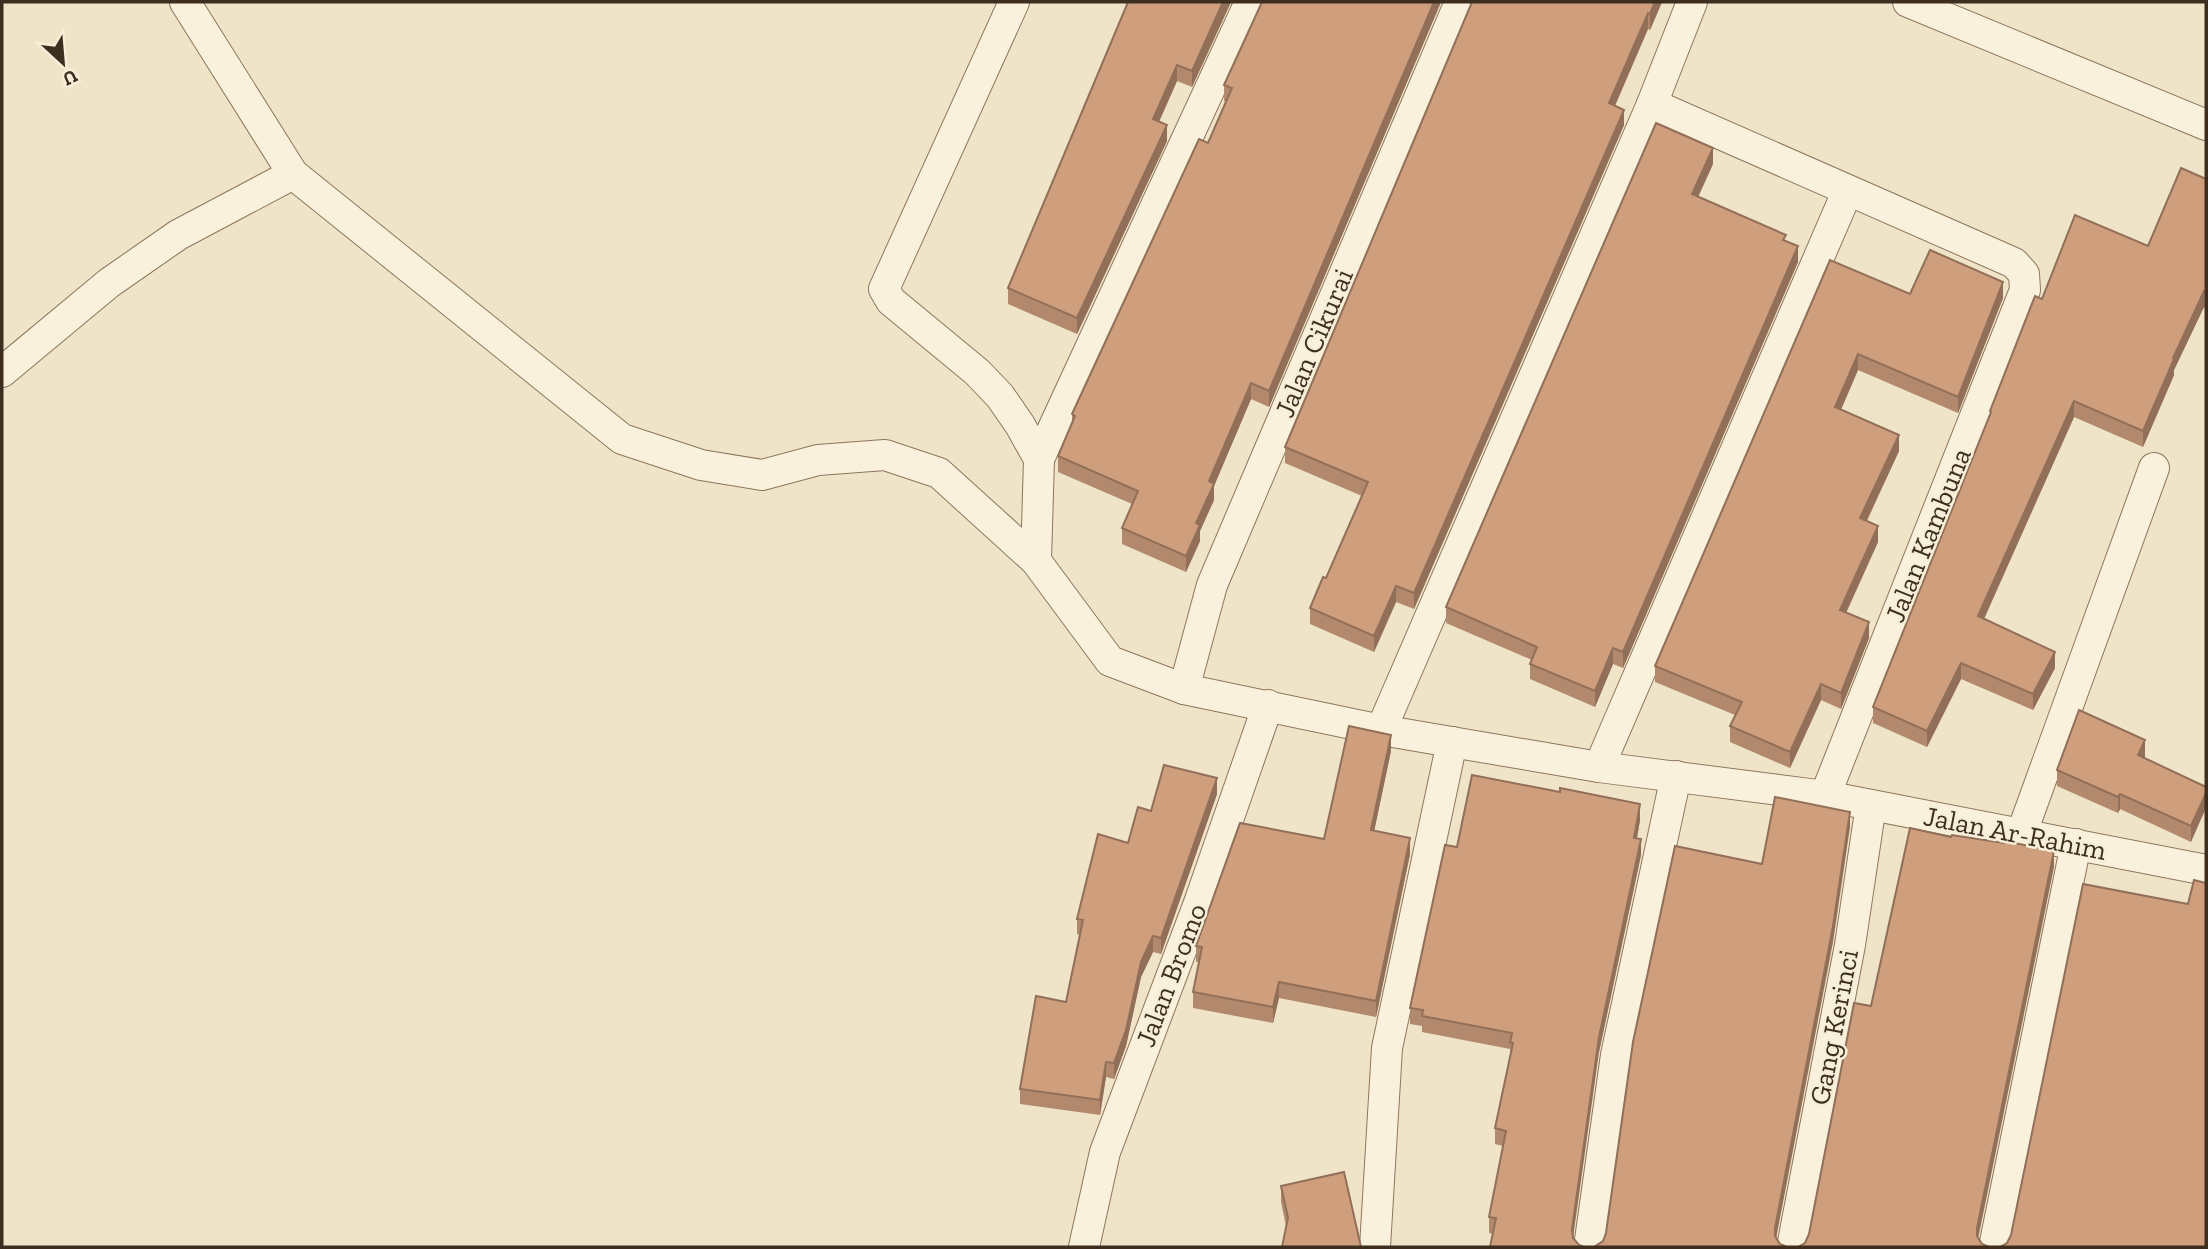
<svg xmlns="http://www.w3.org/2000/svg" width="2208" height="1249" font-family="'Zilla Slab',serif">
	<rect width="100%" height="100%" fill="#f0e4c8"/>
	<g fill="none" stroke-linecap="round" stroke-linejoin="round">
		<defs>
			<g id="minor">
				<path d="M185,2L293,174L622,439L701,465L762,475L818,460L885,455L939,473L1036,561L1110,661L1184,689L1381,730L1599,767L1825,796L2206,870"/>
				<path d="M1014,2L884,289L891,301L977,372L1000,396L1020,425L1039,459L1036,561"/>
				<path d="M1908,2L2206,125"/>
				<path d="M1652,104L2014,263L2024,274L2025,290L1825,796"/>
				<path d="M2,372L109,283L178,235L293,174"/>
				<path d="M1039,459L1250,2"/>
				<path d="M1184,689L1212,585L1460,2"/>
				<path d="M1381,730L1652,104L1692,2"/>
				<path d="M1599,767L1847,192"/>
				<path d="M2021,835L2154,468"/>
				<path d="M1084,1247L1105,1152L1199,903L1268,705"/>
				<path d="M1375,1247L1387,1048L1452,742"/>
				<path d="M1589,1247L1616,1055L1676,776"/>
				<path d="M1792,1247L1850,945L1871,805"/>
				<path d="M1994,1247L2076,844"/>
			</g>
		</defs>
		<use href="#minor" stroke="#8d765c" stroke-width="32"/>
		<use href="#minor" stroke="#faf1dc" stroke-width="30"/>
	</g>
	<g fill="#b2896c">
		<path d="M1128,2H1231L1192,87L1177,81L1159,122L1167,141L1077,334L1008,304V288Z"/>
		<path d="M1262,2H1441L1269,407L1251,399L1214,486V500L1200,531V541L1186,572L1122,544V528L1132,504L1058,472V456L1072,425V414L1208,143L1226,102L1224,101V85Z"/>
		<path d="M1472,2H1662L1650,30L1648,29L1615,106L1624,125L1414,609L1396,602L1374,652L1310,624V608L1326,578L1362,496L1285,463V447Z"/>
		<path d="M1713,164L1698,197L1786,241L1798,262L1623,668L1613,664L1595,707L1530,679V664L1532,660L1446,623V607Z"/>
		<path d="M2206,179V308L2204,307L2174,370V375L2143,447L2074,417L1984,619L2055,668L2033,710L1961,679L1927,747L1873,723V707L1990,417V411L2042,299L2148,246Z"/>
		<path d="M1830,260L1910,294L2003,298L1958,413L1858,370L1841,410L1899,451L1867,521L1878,542L1846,613L1869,638L1841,709L1821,700L1790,768L1730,742V726L1735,715L1655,682V666Z"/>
		<path d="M1391,751L1374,831L1410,854L1376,1017L1279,998L1273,1023L1193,1008V992L1199,962H1196V946L1324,839Z"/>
		<path d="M2145,756L2144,758L2206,787L2191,842L2120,809L2118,813L2057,786V770Z"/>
		<path d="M1560,792L1640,820L1637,838L1641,855L1599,1052L1493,1234L1489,1233V1217L1503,1146L1495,1144V1128L1510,1057V1049L1422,1032V1026L1410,1024V1008L1457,847Z"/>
		<path d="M1217,794L1161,954L1153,952L1141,977L1126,1046L1114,1079L1106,1077L1100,1115L1020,1104V1089L1066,1002L1080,935L1077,934V919L1151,811Z"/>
		<path d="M1344,1172L1286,1226L1281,1202V1186Z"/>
	</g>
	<g fill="#916f58">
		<path d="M1223,2H1231L1192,87V71Z"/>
		<path d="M1434,2H1441L1269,407V391Z"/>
		<path d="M1655,2H1662L1650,30V14Z"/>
		<path d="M1648,13V29L1609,119V103Z"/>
		<path d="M1177,65V81L1153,135V119Z"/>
		<path d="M1624,110V125L1414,609V593Z"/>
		<path d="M1167,125V141L1077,334V318Z"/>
		<path d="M1713,148V164L1692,210V194Z"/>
		<path d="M1798,246V262L1623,668V652Z"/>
		<path d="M2003,282V298L1958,413V397Z"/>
		<path d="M2204,291V307L2174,370V375L2143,447V431L2173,358Z"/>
		<path d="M1858,354V370L1835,423V407Z"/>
		<path d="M1251,383V399L1214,486V500L1200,531V541L1186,572V556L1209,481Z"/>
		<path d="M2074,401V417L1978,632V616Z"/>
		<path d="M1899,435V451L1860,534V518Z"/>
		<path d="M1878,526V542L1840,626V610Z"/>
		<path d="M1396,586V602L1374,652V636Z"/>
		<path d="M1869,622V638L1841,709V693Z"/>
		<path d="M1613,648V664L1595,707V691Z"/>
		<path d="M2055,652V668L2033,710V694Z"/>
		<path d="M1961,663V679L1927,747V731Z"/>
		<path d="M1821,684V700L1790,768V752Z"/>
		<path d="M1391,735V751L1371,846V830Z"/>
		<path d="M2145,740V756L2138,771V755Z"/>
		<path d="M1217,778V794L1161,954V938Z"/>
		<path d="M2206,793V808L2191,842V826Z"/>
		<path d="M2120,794V809L2118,813V797Z"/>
		<path d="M1640,804V820L1634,854V838Z"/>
		<path d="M1850,812V827L1833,942L1775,1244V1228Z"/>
		<path d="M1410,838V854L1376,1017V1001Z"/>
		<path d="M1641,839V855L1599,1052L1572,1245V1229L1599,1037Z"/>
		<path d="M2054,851V867L1977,1244V1228Z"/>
		<path d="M1153,936V952L1141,977L1126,1046L1114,1079V1063L1141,962Z"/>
		<path d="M1279,982V998L1273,1023V1007Z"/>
		<path d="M1106,1062V1077L1100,1115V1100Z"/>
	</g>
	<g fill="#cf9f7d" stroke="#916f58" stroke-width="2">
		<path d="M1128,2H1223L1192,71L1177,65L1153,119L1167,125L1077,318L1008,288Z"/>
		<path d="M1262,2H1434L1269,391L1251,383L1209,481L1214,484L1196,523L1200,525L1186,556L1122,528L1138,491L1058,456L1075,416L1072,414L1199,139L1208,143L1232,88L1224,85Z"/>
		<path d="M1472,2H1655L1650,14L1648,13L1609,103L1624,110L1414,593L1396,586L1374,636L1310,608L1323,577L1326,578L1368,482L1285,447Z"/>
		<path d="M1656,123L1713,148L1692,194L1786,235L1783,240L1798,246L1623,652L1613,648L1595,691L1530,664L1537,647L1446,607Z"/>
		<path d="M2181,168L2206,179V292L2204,291L2173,358L2174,359L2143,431L2074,401L1978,616L2055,652L2033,694L1961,663L1927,731L1873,707L1991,412L1990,411L2035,296L2042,299L2075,215L2148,246Z"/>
		<path d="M1930,250L2003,282L1958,397L1858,354L1835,407L1899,435L1860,518L1878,526L1840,610L1869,622L1841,693L1821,684L1790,752L1730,726L1742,702L1655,666L1830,260L1910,294Z"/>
		<path d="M2079,710L2145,740L2138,755L2206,787V793L2191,826L2120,794L2118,797L2057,770Z"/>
		<path d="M1349,726L1391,735L1371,830L1410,838L1376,1001L1279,982L1273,1007L1193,992L1202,947L1196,946L1240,823L1324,839Z"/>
		<path d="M1164,765L1217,778L1161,938L1153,936L1141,962L1126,1030L1114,1063L1106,1062L1100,1100L1020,1089L1036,996L1066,1002L1083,920L1077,919L1098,834L1128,843L1138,807L1151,811Z"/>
		<path d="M1472,775L1560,792V788L1640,804L1634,838L1641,839L1599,1037L1572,1229L1573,1238L1579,1245L1584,1247H1490L1496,1218L1489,1217L1506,1131L1495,1128L1513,1043L1510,1042L1512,1033L1422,1016L1423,1010L1410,1008L1445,845L1457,847Z"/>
		<path d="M1775,797L1850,812L1833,926L1775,1228V1236L1780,1244L1787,1247H1594L1603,1241L1606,1233L1633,1042L1675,846L1762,864Z"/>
		<path d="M1910,828L1951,837L1952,835L2005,843V841L2054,851L1977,1228V1236L1982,1244L1989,1247H1798L1805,1243L1809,1234L1854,1003L1871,1006Z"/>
		<path d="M2194,880L2206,883V1247H2000L2007,1243L2011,1235L2083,884L2188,904Z"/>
		<path d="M1344,1172L1361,1247H1282L1288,1218L1281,1186Z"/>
	</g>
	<g text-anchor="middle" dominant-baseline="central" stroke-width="5" stroke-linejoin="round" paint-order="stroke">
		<g font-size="28" fill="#3d2e20" stroke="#f7eed8">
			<text transform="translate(1314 343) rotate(-67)">Jalan Cikurai</text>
			<text transform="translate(1928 535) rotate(-68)">Jalan Kambuna</text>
			<text transform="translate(2015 833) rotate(11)">Jalan Ar-Rahim</text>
			<text transform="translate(1171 975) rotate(-69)">Jalan Bromo</text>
			<text transform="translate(1834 1027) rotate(-79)">Gang Kerinci</text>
		</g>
	</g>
	<rect width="2208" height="1249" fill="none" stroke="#3d2e20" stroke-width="7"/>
	<g transform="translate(63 63) rotate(154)" stroke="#f7eed8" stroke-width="5" paint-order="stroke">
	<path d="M0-5L12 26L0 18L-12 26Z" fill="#3d2e20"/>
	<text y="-10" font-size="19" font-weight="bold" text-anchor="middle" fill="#3d2e20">U</text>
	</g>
</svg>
